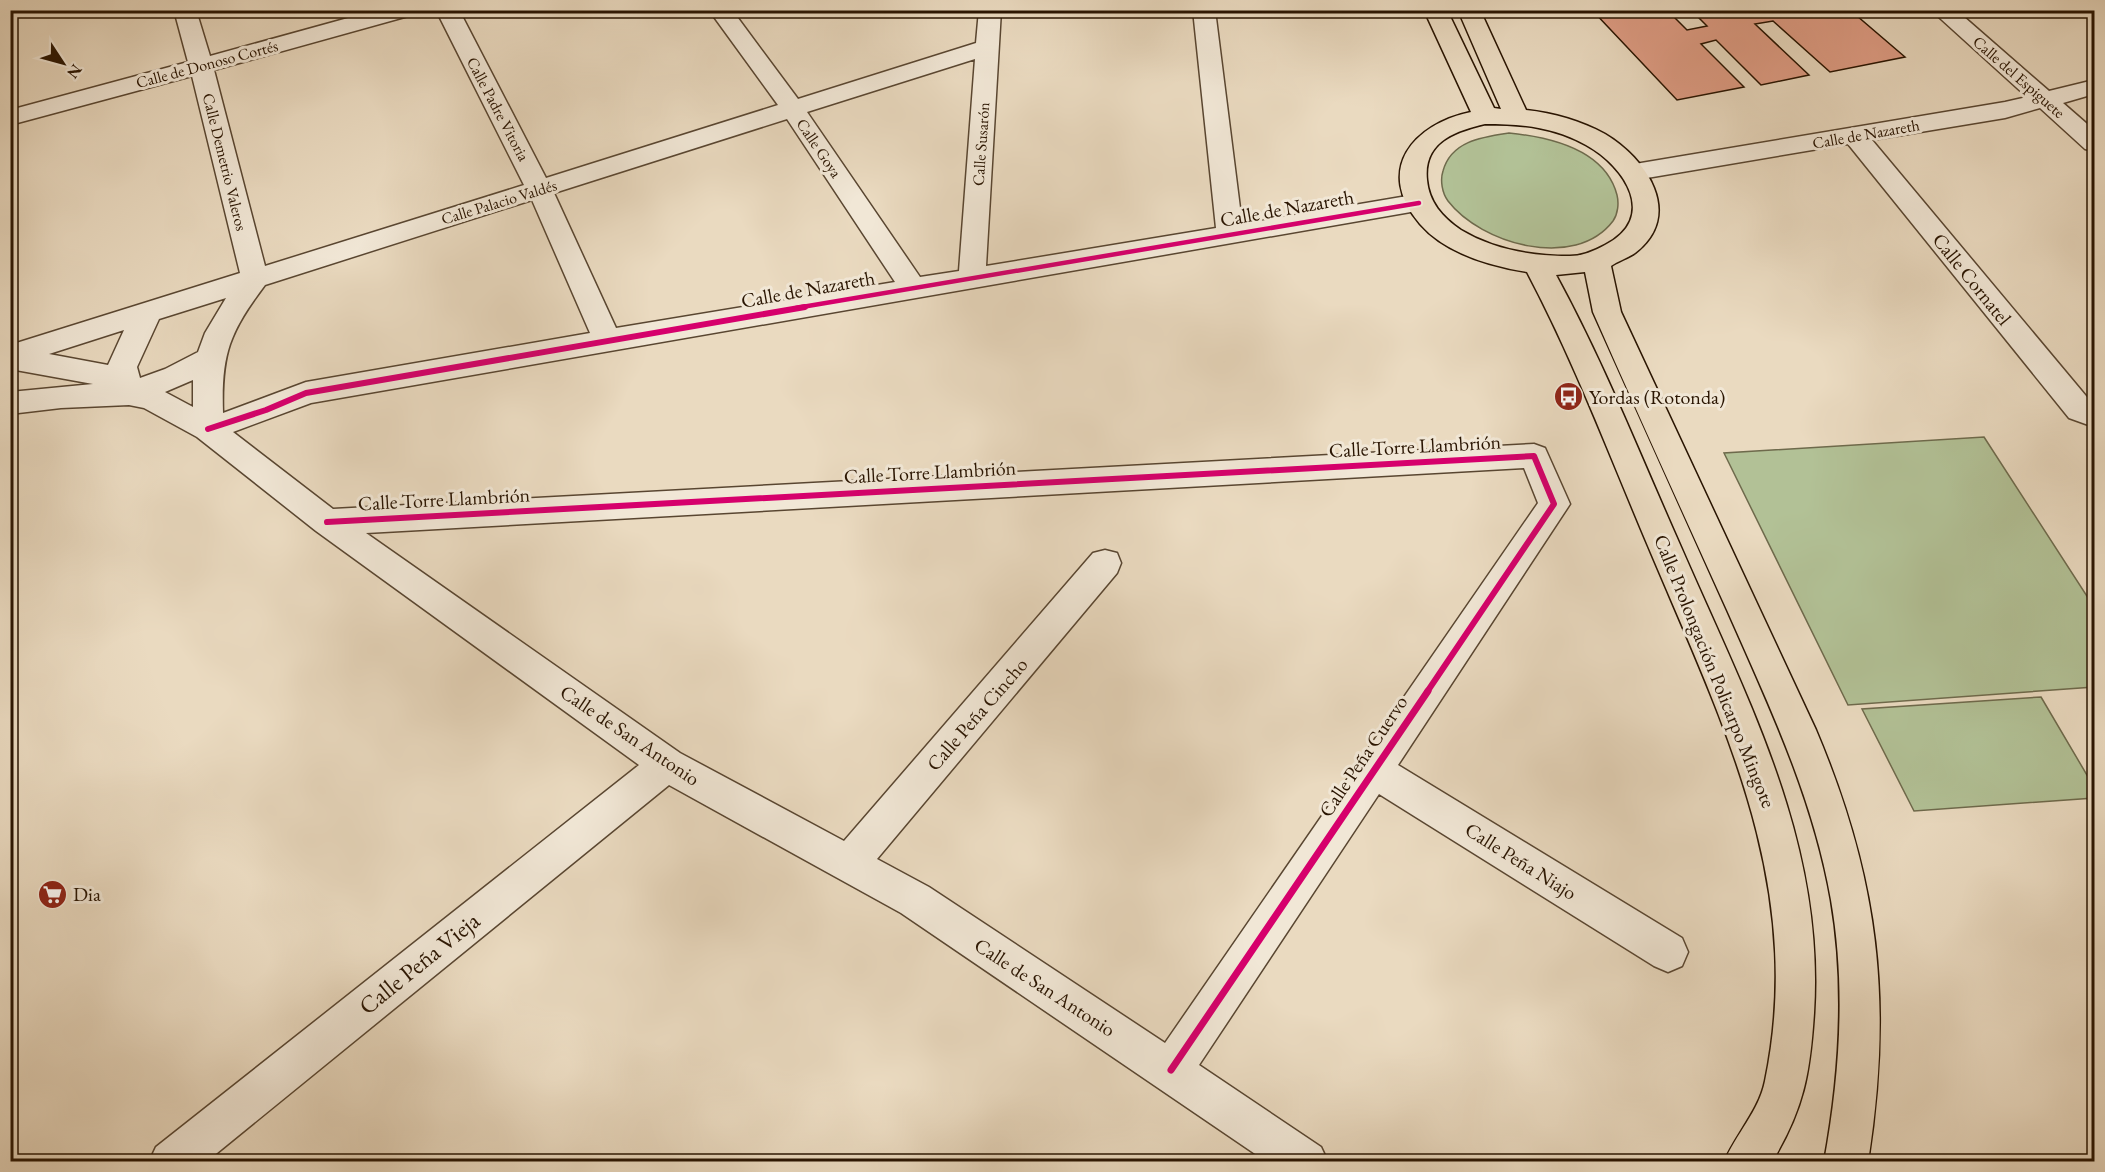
<svg xmlns="http://www.w3.org/2000/svg" width="2105" height="1172" font-family="'EB Garamond',serif">
	<rect width="100%" height="100%" fill="#eadac0"/>
	<filter id="stains"><feTurbulence type="fractalNoise" baseFrequency=".00333" numOctaves="4"/><feColorMatrix values="0 0 0 0 .2 0 0 0 0 .09 0 0 0 0 .02 0 0 0 .5 -.17"/></filter>
	<radialGradient id="worn" r=".72"><stop offset=".6" stop-color="#630" stop-opacity="0"/><stop offset="1" stop-color="#630" stop-opacity=".3"/></radialGradient>
	<g fill="#b2c196" stroke="#6e6a4c" stroke-width="1.5">
		<path d="M1509,133C1549,137 1605,149 1617,195C1619,203 1618,214 1613,221C1575,271 1481,244 1448,201C1442,193 1440,180 1443,171C1451,141 1482,137 1509,133Z"/>
		<path d="M1984,437L2094,607V687L1848,705L1724,453Z"/>
		<path d="M2041,697L2094,787V798L1914,811L1862,709Z"/>
	</g>
	<path fill="#df9d85" stroke="#291401" stroke-width="1.5" d="M1592,10H1667L1687,30L1707,26L1691,10H1734L1736,13L1748,10H1850L1905,57L1830,72L1773,21L1755,24L1809,75L1761,85L1716,40L1701,44L1744,87L1677,100Z"/>
	<g fill="none" stroke-linecap="round" stroke-linejoin="round">
		<defs>
			<g id="street">
				<path d="M174,10H196L210,56L377,10H415L412,15L214,70L265,266L524,185L436,10H459L546,178L778,105L709,10H732L798,99L976,43L979,10H1001L986,266L1216,228L1193,10H1215L1242,224L1419,194L1428,197L1432,203L1428,209L311,403L233,432L333,509L1534,444L1545,448L1570,504L1398,765L1682,938L1688,952L1682,966L1668,972L1654,966L1379,794L1199,1065L1321,1147L1328,1162H1267L901,913L669,785L206,1162H149L156,1147L639,765L316,531L197,437L144,408L129,405L61,408L10,414V392L93,384L10,369V345L240,273L192,76L10,125V110L188,62ZM975,59L959,271L920,277L807,112ZM787,119L895,282L616,328L554,193ZM532,200L590,333L306,382L223,413C221,353 230,332 265,285ZM226,298L205,333L198,352L165,369L140,378L137,367L159,319ZM124,330L108,365L49,354ZM193,380V407L165,392ZM1524,468L1538,503L1165,1043L929,887L877,859L1117,573L1121,563L1117,553L1105,550L1093,553L844,841L680,753L366,533Z"/>
				<path d="M1931,10H1956L2049,91L2094,80V94L2063,103L2094,130V151L2085,149L2040,108L2005,118L1872,140L2091,402L2094,404V427L2069,418L1848,144L1635,180L1626,178L1622,172L1626,166L1635,164L2005,102L2027,97Z"/>
			</g>
			<path id="primary" d="M1424,10H1447L1494,108L1501,109L1458,10H1480L1526,110C1554,113 1581,121 1605,134C1646,158 1685,215 1635,253C1628,258 1618,261 1611,266L1621,312L1816,730C1879,879 1893,1002 1868,1162H1824C1840,1075 1846,987 1831,900C1813,797 1769,705 1727,610C1682,511 1637,412 1593,312L1585,272L1556,275C1604,363 1640,455 1681,547C1747,699 1825,842 1814,1013C1810,1074 1804,1108 1772,1162H1724C1736,1134 1759,1111 1765,1081C1806,884 1722,722 1648,546C1609,454 1574,361 1527,272C1490,266 1445,253 1420,224C1374,170 1413,124 1471,112ZM1485,124C1522,124 1554,127 1586,145C1626,167 1658,218 1605,245C1594,251 1583,256 1570,256C1533,256 1494,250 1461,230C1442,217 1429,202 1427,180C1423,142 1455,131 1485,124Z"/>
		</defs>
		<use href="#street" stroke="#594631" stroke-width="3"/>
		<use href="#primary" stroke="#291401" stroke-width="3"/>
		<use href="#street" fill="#f1e7d6" fill-rule="evenodd"/>
		<use href="#primary" fill="#eadac0" fill-rule="evenodd"/>
		<defs>
			<path id="cycleway-far2" d="M796,308L1419,203"/>
			<g id="cycleway-far1">
				<path d="M208,429L266,410L306,393L805,307"/>
				<path d="M327,522L1534,456L1554,504L1427,692"/>
			</g>
			<path id="cycleway" d="M1171,1070L1428,691"/>
		</defs>
		<use href="#cycleway-far2" stroke="#f1e7d6" stroke-width="8"/>
		<use href="#cycleway-far1" stroke="#f1e7d6" stroke-width="10"/>
		<use href="#cycleway" stroke="#f1e7d6" stroke-width="10"/>
		<use href="#cycleway-far2" stroke="#d6006c" stroke-width="4.5"/>
		<use href="#cycleway-far1" stroke="#d6006c" stroke-width="6"/>
		<use href="#cycleway" stroke="#d6006c" stroke-width="7"/>
	</g>
	<defs>
		<symbol id="bus-disc" viewBox="-11 -11 22 22"><circle r="9.5" fill="#8f2418" stroke="#f1e7d6"/><path d="M-5-6H5V4H4V6H2V4H-2V6H-4V4H-5ZM-3.5-4V0h7V-4ZM-3.5 1.2v1.5H-2V1.2ZM2 1.2v1.5H3.5V1.2Z" fill="#fff"/></symbol>
		<symbol id="supermarket-disc" viewBox="-11 -11 22 22"><circle r="9.5" fill="#8f2418" stroke="#f1e7d6"/><path d="M-6-5.5h2.5l.6 2H6L4.5 2H-2.5L-4.4-4H-6ZM-1.5 3.2a1.3 1.3 0 1 0 .1 0ZM3 3.2a1.3 1.3 0 1 0 .1 0Z" fill="#fff"/></symbol>
	</defs>
	<g fill-rule="evenodd">
		<use href="#bus-disc" x="1552" y="380" width="33" height="33"/>
		<use href="#supermarket-disc" x="36" y="878" width="33" height="33"/>
	</g>
	<g text-anchor="middle" dominant-baseline="central" stroke-width="6" stroke-linejoin="round" paint-order="stroke">
		<g font-size="16" fill="#291401" stroke="#f1e7d6">
			<text transform="translate(207 64) rotate(-15)">Calle de Donoso Cortés</text>
			<text transform="translate(2019 77) rotate(41)">Calle del Espiguete</text>
			<text transform="translate(498 109) rotate(62)">Calle Padre Vitoria</text>
			<text transform="translate(1866 134) rotate(-10)">Calle de Nazareth</text>
			<text transform="translate(981 144) rotate(-86)">Calle Susarón</text>
			<text transform="translate(819 148) rotate(56)">Calle Goya</text>
			<text transform="translate(225 162) rotate(76)">Calle Demetrio Valeros</text>
			<text transform="translate(499 202) rotate(-17)">Calle Palacio Valdés</text>
		</g>
		<g font-size="20" fill="#291401" stroke="#f1e7d6">
			<text transform="translate(1287 208) rotate(-10)">Calle de Nazareth</text>
			<text transform="translate(1972 279) rotate(51)">Calle Cornatel</text>
			<text transform="translate(808 289) rotate(-10)">Calle de Nazareth</text>
			<text transform="translate(1415 446) rotate(-3)">Calle Torre Llambrión</text>
			<text transform="translate(930 472) rotate(-3)">Calle Torre Llambrión</text>
			<text transform="translate(444 499) rotate(-3)">Calle Torre Llambrión</text>
			<text transform="translate(1715 671) rotate(68)">Calle Prolongación Policarpo Mingote</text>
			<text transform="translate(977 714) rotate(-49)">Calle Peña Cincho</text>
			<text transform="translate(630 735) rotate(34)">Calle de San Antonio</text>
			<text transform="translate(1363 756) rotate(-56)">Calle Peña Cuervo</text>
			<text transform="translate(1521 861) rotate(32)">Calle Peña Niajo</text>
			<text transform="translate(1045 987) rotate(33)">Calle de San Antonio</text>
		</g>
		<g font-size="20" fill="#291401" stroke="#f1e7d6" text-anchor="start">
			<text x="1589" y="397">Yordas (Rotonda)</text>
			<text x="73" y="894">Dia</text>
		</g>
		<g font-size="24" fill="#291401" stroke="#f1e7d6">
			<text transform="translate(419 963) rotate(-39)">Calle Peña Vieja</text>
		</g>
	</g>
	<rect width="2105" height="1172" fill="none" stroke="#eadac0" stroke-width="36"/>
	<rect x="12" y="12" width="2081" height="1148" fill="none" stroke="#291401" stroke-width="3"/>
	<rect x="18" y="18" width="2069" height="1136" fill="none" stroke="#291401" stroke-width="1.5"/>
	<g transform="translate(63 63) rotate(126)" stroke="#f1e7d6" stroke-width="4.5" paint-order="stroke">
	<path d="M0-4.5L10 22L0 15L-10 22Z" fill="#291401"/>
	<text y="-9" font-size="16" font-weight="bold" text-anchor="middle" fill="#291401">N</text>
	</g>
	<rect width="100%" height="100%" filter="url(#stains)"/>
	<rect width="100%" height="100%" fill="url(#worn)"/>
</svg>
